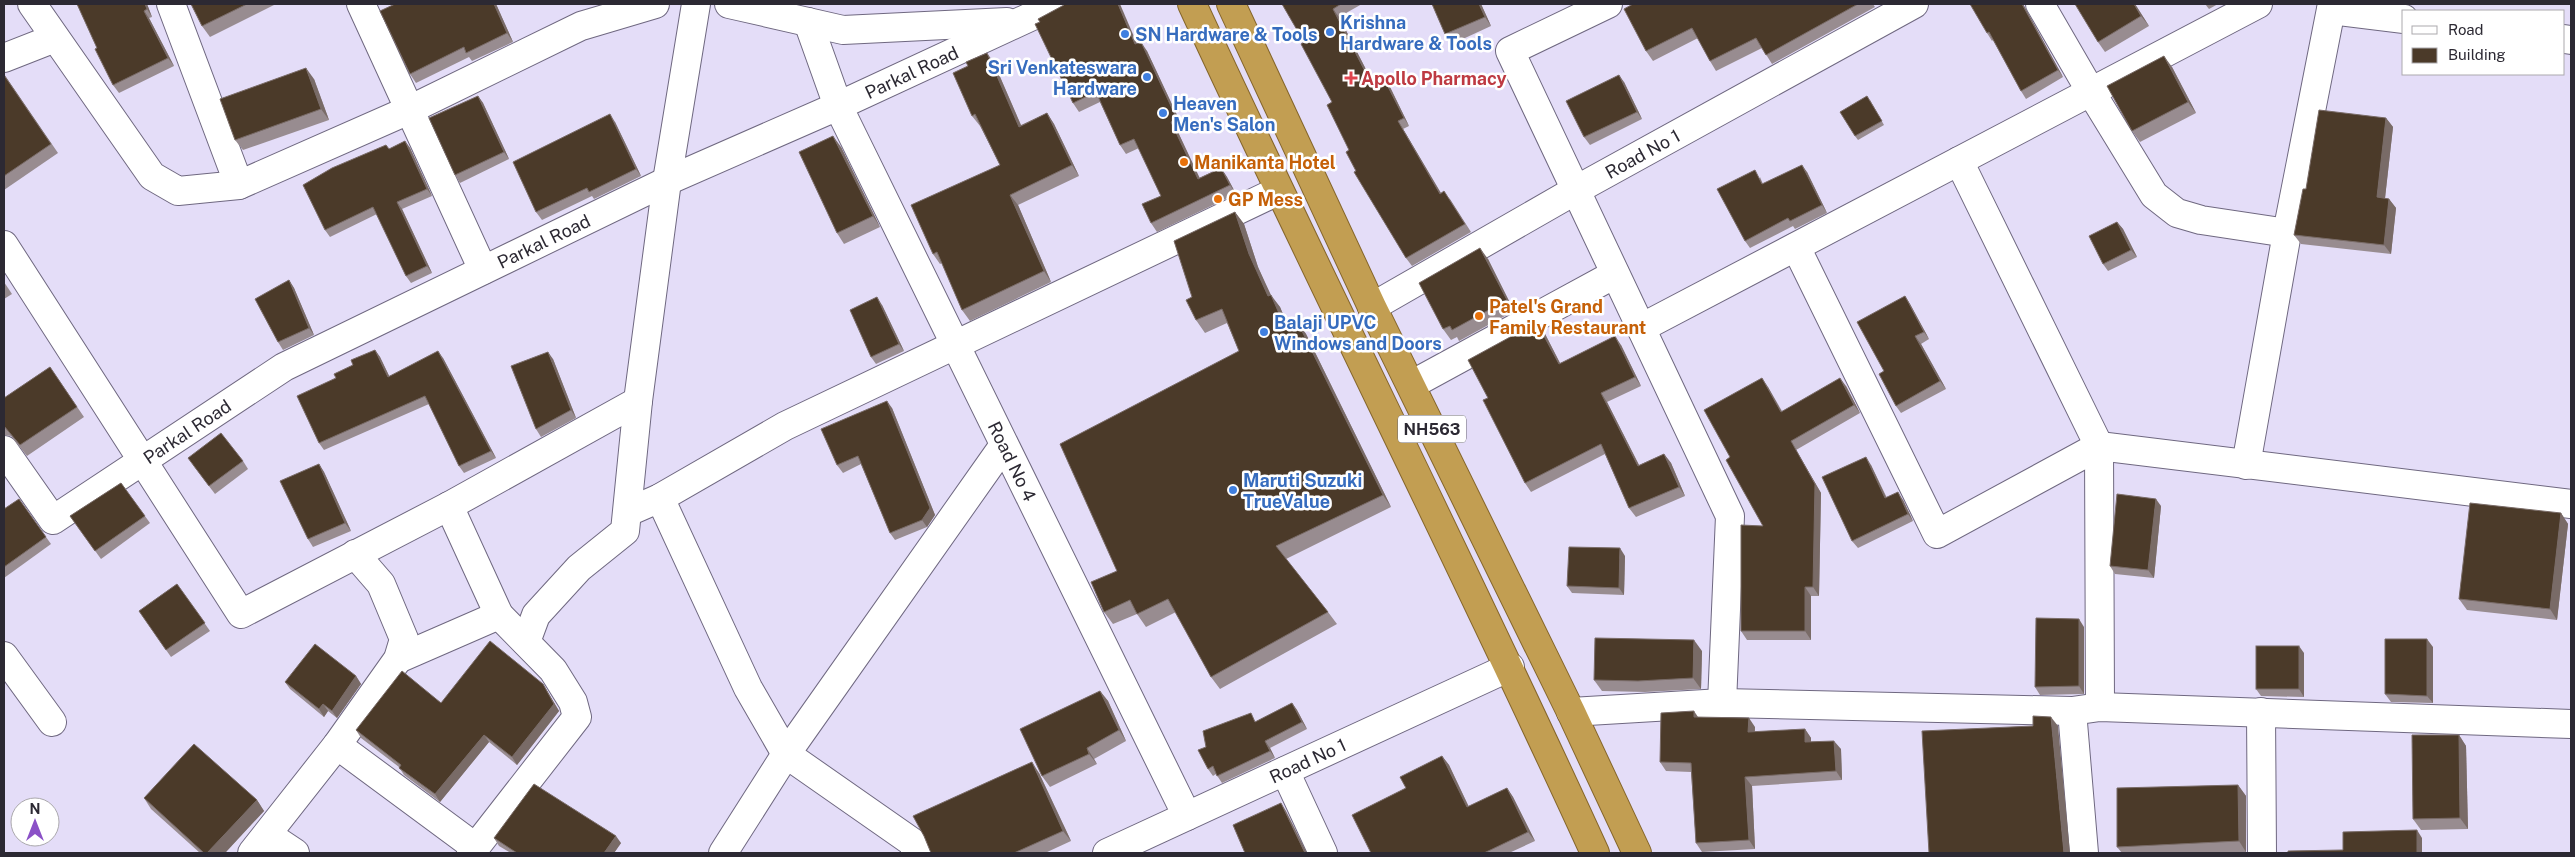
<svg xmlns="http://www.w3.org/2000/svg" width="2575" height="857" font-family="'Public Sans',sans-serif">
	<rect width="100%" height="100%" fill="#e4ddf8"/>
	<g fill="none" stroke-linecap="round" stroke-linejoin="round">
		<defs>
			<g id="minor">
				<path d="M32,4L152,176L178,191L239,185L409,110L581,26L655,4"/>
				<path d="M171,4L239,185"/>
				<path d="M361,4L483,270"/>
				<path d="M729,4L843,30L1007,22"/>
				<path d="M1608,4L1510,51L1730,516L1722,703"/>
				<path d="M2040,4L2091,92L2154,195L2177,213L2201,220L2287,233"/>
				<path d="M2331,10L2404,19"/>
				<path id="s1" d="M808,22L838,106L1187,816"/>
				<path d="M2564,39L2571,40"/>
				<path d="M4,58L55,38"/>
				<path d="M1959,161L2099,446L2100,707"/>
				<path d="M4,245L241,614L449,506L638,401"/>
				<path d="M1796,247L1937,534L2099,446L2571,504"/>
				<path id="s2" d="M1372,307L1576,190L1914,4"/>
				<path d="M1641,328L2258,4"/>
				<path d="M1411,385L1615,274"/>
				<path id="s3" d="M4,450L53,520L284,367L667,181L838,106L1058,4"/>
				<path d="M2246,465L2287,233L2332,4"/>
				<path d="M660,498L748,688L786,754L912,842L917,853"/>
				<path d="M449,506L499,615L553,670L573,702L577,717L471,853"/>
				<path d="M628,512L660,498L785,426L1278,191"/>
				<path d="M526,642L536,615L579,568L625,531L638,401L667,181L696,4"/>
				<path d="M4,656L52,722"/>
				<path d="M398,659L499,615"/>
				<path d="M2072,711L2084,853"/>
				<path d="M1571,712L1722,703L2072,711L2100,707L2571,724"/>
				<path d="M2261,712L2262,853"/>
				<path d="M337,745L475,847"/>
				<path d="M1285,771L1323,853"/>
				<path d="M268,835L295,853"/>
				<path d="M252,853L337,745L398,659L404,639L381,584L355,554"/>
				<path d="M723,853L786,754L1004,445"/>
				<path id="s4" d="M1107,853L1510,667"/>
			</g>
			<g id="trunk">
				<path d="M1192,4C1323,288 1465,568 1595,853"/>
				<path d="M1231,4L1372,307L1571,712L1637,853"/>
			</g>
		</defs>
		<use href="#minor" stroke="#6f6880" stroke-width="30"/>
		<use href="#trunk" stroke="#84652b" stroke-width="30"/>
		<use href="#minor" stroke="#fff" stroke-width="28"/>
		<use href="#trunk" stroke="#c29e52" stroke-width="28"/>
	</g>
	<g fill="#988c90">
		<path d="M77,4H147L152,17L149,18L174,66L119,93L113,85L97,48Z"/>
		<path d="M191,4H276L210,37L202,26Z"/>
		<path d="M496,4L513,42L472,61L469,57L416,83L410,74Z"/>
		<path d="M1282,4H1362L1339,17L1373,83L1383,77L1389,85L1409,126L1403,129L1441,193L1450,199L1471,232L1412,266L1406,258L1356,171L1332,102L1304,42Z"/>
		<path d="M1432,4H1481L1491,26L1452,44L1445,34Z"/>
		<path d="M1633,4H1873L1875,7L1772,64L1762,48L1716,71L1710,61L1698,38L1653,61L1646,51Z"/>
		<path d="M2023,4L2063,77L2026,99L2021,91L1993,40L1992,41L1987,33Z"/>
		<path d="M2135,4L2149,26L2105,52L2098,42Z"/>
		<path d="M2205,4H2218L2209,9Z"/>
		<path d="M1064,5L1137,44L1147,51L1183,128L1177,130L1199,178L1221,168L1227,177L1236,194L1157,232L1151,223L1161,196L1139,148L1126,154L1120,145L1100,102L1079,112L1073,103L1040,22Z"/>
		<path d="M994,63L1021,125L1047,113L1054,124L1079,176L1018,205L1051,282L970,321L962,310L942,263L940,264L933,254L1000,165L980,126L972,116Z"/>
		<path d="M2172,67L2196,113L2140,142L2132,131Z"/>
		<path d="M4,74L58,153L4,190Z"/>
		<path d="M314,79L329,120L243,150L235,140Z"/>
		<path d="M1624,82L1642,119L1590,145L1584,137Z"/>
		<path d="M478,96L483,103L509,159L460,183L455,175Z"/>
		<path d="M1870,100L1884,125L1858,140L1855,136Z"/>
		<path d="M2386,118L2393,127L2385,198L2389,199L2396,208L2391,254L2301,244L2294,235L2306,189Z"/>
		<path d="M615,122L641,176L594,199L592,196L542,220L536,212Z"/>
		<path d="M405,141L410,148L432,196L402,209L432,273L411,283L406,276L377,214L330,237L325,230L389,149Z"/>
		<path d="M841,147L880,227L844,244L837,233Z"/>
		<path d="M1807,172L1827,213L1795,229L1793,226L1750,248L1745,241L1760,177L1763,184Z"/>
		<path d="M1235,212L1244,224L1258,267L1270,295L1280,307L1288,326L1297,321L1306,334L1391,507L1286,559L1328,612L1337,624L1220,689L1211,677L1176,612L1146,627L1137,614L1113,624L1104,612L1117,571L1239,351L1227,323L1205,333L1196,320L1192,297Z"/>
		<path d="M2117,222L2123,229L2137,257L2108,271L2103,264Z"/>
		<path d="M1488,259L1514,311L1459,341L1457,337L1451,340L1443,329Z"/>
		<path d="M289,280L294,288L314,335L283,350L278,342Z"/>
		<path d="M4,282L12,294L4,299Z"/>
		<path d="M1905,296L1910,304L1929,339L1921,344L1946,389L1901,413L1896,406L1884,371Z"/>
		<path d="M882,305L904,351L876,364L871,357Z"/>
		<path d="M1544,332L1560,363L1621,345L1641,386L1607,402L1639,465L1664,454L1671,463L1685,496L1636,517L1629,508L1605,454L1531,492L1525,483L1488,398Z"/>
		<path d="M375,350L380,357L389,376L443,358L496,458L464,473L459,466L429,404L324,450L319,443L353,365Z"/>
		<path d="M553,359L576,418L541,437L536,429Z"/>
		<path d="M50,367L84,417L27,456L11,436L4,435V398Z"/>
		<path d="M1846,386L1860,413L1796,450L1821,493L1819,596H1811V640H1747L1741,631L1763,526L1730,457L1768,387L1782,411Z"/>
		<path d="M892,408L935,515L927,527L895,540L890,533L861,464L843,473L837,465Z"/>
		<path d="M243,461L248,469L215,494L193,465Z"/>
		<path d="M319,464L324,472L351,531L313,547L308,539Z"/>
		<path d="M1871,465L1887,498L1903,500L1913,521L1858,548L1852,541Z"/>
		<path d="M121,483L150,523L101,559L70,516Z"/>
		<path d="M19,499L51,544L4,578V509Z"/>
		<path d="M2161,506L2154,578L2115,574L2110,566Z"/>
		<path d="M2561,513L2568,524L2557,620L2467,610L2459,599Z"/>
		<path d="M1625,556L1624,595L1572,593L1567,586Z"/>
		<path d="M177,584L210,631L171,657L139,611Z"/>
		<path d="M2084,627V694L2040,695L2035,687Z"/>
		<path d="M2433,647V703L2391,702L2385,694Z"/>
		<path d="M1702,651L1701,689L1645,692L1602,691L1594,680Z"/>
		<path d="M2304,653V697L2261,696L2256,689Z"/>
		<path d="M356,676L361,684L337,718L328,711L324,717L290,689L285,682Z"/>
		<path d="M543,684L559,711L517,765L489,742L440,802L404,775L399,767L361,738L356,730L441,703Z"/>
		<path d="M1100,691L1108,701L1126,741L1094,759L1097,764L1050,787L1042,776Z"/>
		<path d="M1292,703L1297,710L1307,729L1270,748L1275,758L1222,783L1216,774L1213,776L1208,769L1206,747Z"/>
		<path d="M1698,717L1755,727V732L1805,729L1811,738V742L1841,749L1842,780L1752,786L1755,849L1702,852L1696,843L1691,772L1666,771L1660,762Z"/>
		<path d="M2459,735L2466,746L2468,829L2421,830L2413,819Z"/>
		<path d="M1442,756L1449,765L1469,807L1507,788L1513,797L1535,841L1509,853H1371L1406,788Z"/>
		<path d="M1039,773L1071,841L1045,853H931Z"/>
		<path d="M2238,785L2246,796V852L2218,853H2122L2117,847Z"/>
		<path d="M144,798L257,800L264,811L225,853H200L151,809Z"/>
		<path d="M494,838L621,843L614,853H511L499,846Z"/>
	</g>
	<g fill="#796b67">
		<path d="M145,4H147L152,17L147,9Z"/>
		<path d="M494,4H496L513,42L507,33Z"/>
		<path d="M1118,4H1120L1141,53L1135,44Z"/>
		<path d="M1479,4H1481L1491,26L1485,17Z"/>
		<path d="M2022,4H2023L2063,77L2058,70Z"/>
		<path d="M2134,4H2135L2149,26L2141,16Z"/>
		<path d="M1333,9L1339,17L1377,91L1371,83Z"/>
		<path d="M144,11L149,18L174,66L168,58Z"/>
		<path d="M1141,42L1147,51L1183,128L1177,119Z"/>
		<path d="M987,53L994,63L1026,137L1019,127Z"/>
		<path d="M2164,56L2172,67L2196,113L2188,102Z"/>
		<path d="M306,68L314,79L329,120L321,109Z"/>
		<path d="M1619,75L1624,82L1642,119L1637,112Z"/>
		<path d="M1383,77L1389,85L1409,126L1404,118Z"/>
		<path d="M478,96L483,103L509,159L504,152Z"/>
		<path d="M1047,113L1054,124L1079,176L1072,165Z"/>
		<path d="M610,114L615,122L641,176L636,169Z"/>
		<path d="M2386,118L2393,127L2384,207L2377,197Z"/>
		<path d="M1398,121L1403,129L1446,202L1440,194Z"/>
		<path d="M1171,122L1177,130L1204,187L1198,179Z"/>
		<path d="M833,136L841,147L880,227L873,216Z"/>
		<path d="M405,141L410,148L432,196L427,189Z"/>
		<path d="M1802,165L1807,172L1827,213L1822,205Z"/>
		<path d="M1221,168L1227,177L1236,194L1230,185Z"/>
		<path d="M1010,195L1018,205L1051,282L1044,271Z"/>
		<path d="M2389,199L2396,208L2391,254L2384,245Z"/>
		<path d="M397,202L402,209L432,273L427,266Z"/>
		<path d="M1235,212L1244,224L1258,267L1277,308L1268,296L1249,254Z"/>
		<path d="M2117,222L2123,229L2137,257L2131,250Z"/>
		<path d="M1480,248L1488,259L1514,311L1507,300Z"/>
		<path d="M289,280L294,288L314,335L309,328Z"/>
		<path d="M1271,295L1280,307L1294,340L1285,327Z"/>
		<path d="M1905,296L1910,304L1929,339L1924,332Z"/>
		<path d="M877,297L882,305L904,351L899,344Z"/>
		<path d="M1297,321L1306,334L1391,507L1383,495Z"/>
		<path d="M1537,323L1544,332L1565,373L1559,364Z"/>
		<path d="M1615,336L1621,345L1641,386L1635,377Z"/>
		<path d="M1915,336L1921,344L1946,389L1940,381Z"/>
		<path d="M375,350L380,357L393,384L388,377Z"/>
		<path d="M438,351L443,358L496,458L491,451Z"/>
		<path d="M548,352L553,359L576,418L571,410Z"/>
		<path d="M1762,378L1768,387L1786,420L1781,412Z"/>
		<path d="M1840,378L1846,386L1860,413L1854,405Z"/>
		<path d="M1601,393L1607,402L1644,475L1638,466Z"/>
		<path d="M887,401L892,408L935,515L927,527L922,520Z"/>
		<path d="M1791,441L1796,450L1821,493L1819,596L1813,587Z"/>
		<path d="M1664,454L1671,463L1685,496L1679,487Z"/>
		<path d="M1866,457L1871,465L1890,506L1885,498Z"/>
		<path d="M319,464L324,472L351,531L345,523Z"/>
		<path d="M1898,492L1903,500L1913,521L1908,514Z"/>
		<path d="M2156,499L2161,506L2154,578L2148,570Z"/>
		<path d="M2561,513L2568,524L2557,620L2550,609Z"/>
		<path d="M1620,548L1625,556L1624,595L1619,588Z"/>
		<path d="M1805,587L1811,596V640L1805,631Z"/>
		<path d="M2079,619L2084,627V694L2079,686Z"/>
		<path d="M2427,639L2433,647V703L2427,696Z"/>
		<path d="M1694,640L1702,651L1701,689L1693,678Z"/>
		<path d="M2299,646L2304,653V697L2299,689Z"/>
		<path d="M356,676L361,684L337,718L332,711Z"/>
		<path d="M543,684L559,711L517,765L512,757Z"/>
		<path d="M1100,691L1108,701L1126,741L1119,730Z"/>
		<path d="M1292,703L1297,710L1307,729L1302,722Z"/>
		<path d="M323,704L328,711L324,717L319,709Z"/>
		<path d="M1694,711L1700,720L1694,717Z"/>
		<path d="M2051,717L2058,726L2070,853H2064Z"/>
		<path d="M1749,718L1755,727L1754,741L1748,732Z"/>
		<path d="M1805,729L1811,738V751L1805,742Z"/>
		<path d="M484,735L489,742L440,802L435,794Z"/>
		<path d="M2459,735L2466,746L2468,829L2460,818Z"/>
		<path d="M1265,741L1270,748L1275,758L1270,751Z"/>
		<path d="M1834,741L1841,749L1842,780L1836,771Z"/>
		<path d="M1087,748L1094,759L1097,764L1089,754Z"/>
		<path d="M1442,756L1449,765L1473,816L1467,807Z"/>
		<path d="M1032,762L1039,773L1071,841L1063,831Z"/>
		<path d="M1745,777L1752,786L1755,849L1749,840Z"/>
		<path d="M2238,785L2246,796V852L2239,841Z"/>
		<path d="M1507,788L1513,797L1535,841L1528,832Z"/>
		<path d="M257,800L264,811L225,853H207Z"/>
		<path d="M1281,803L1286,811L1307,853H1305Z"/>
		<path d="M2417,830L2422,838V853H2417Z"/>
		<path d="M616,836L621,843L614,853H604Z"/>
	</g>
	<g fill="#4b3a29" stroke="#796b67">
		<path d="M77,4H145L147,9L144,11L168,58L113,85L95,49L97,48Z"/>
		<path d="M191,4H247L202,26Z"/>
		<path d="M395,4H494L507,33L466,53L464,47L410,74L380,11Z"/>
		<path d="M1065,4H1118L1135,44L1141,42L1177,119L1171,122L1198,179L1221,168L1230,185L1151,223L1142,204L1161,196L1134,139L1120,145L1096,92L1073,103L1035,24L1040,22L1038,19L1064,5Z"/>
		<path d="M1282,4H1341L1333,9L1371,83L1383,77L1404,118L1398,121L1440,194L1444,191L1465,224L1406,258L1354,172L1356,171L1346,152L1349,150L1327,105L1332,102L1301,44L1304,42Z"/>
		<path d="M1432,4H1479L1485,17L1445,34Z"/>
		<path d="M1633,4H1858L1766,55L1756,38L1710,61L1692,28L1646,51L1624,9Z"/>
		<path d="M1970,4H2022L2058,70L2021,91L1989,32L1987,33Z"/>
		<path d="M2075,4H2134L2141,16L2098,42Z"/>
		<path d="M987,53L1019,127L1047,113L1072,165L1010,195L1044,271L962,310L937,252L933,254L911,205L1000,165L975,114L972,116L953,73L968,66L966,62Z"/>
		<path d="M2164,56L2188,102L2132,131L2107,86Z"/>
		<path d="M306,68L321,109L235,140L220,99Z"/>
		<path d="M4,75L51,144L4,176Z"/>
		<path d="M1619,75L1637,112L1584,137L1566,101Z"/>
		<path d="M478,96L504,152L455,175L429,118Z"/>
		<path d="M1867,96L1882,121L1855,136L1840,112Z"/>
		<path d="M2319,110L2386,118L2377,197L2389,199L2384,245L2294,235L2303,189H2306Z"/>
		<path d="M610,114L636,169L589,192L587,188L536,212L513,162Z"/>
		<path d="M833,136L873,216L837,233L799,152Z"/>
		<path d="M405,141L427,189L397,202L427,266L406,276L373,207L325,230L303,185L332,168L386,145L389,149Z"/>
		<path d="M1802,165L1822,205L1790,221L1788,218L1745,241L1717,189L1755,170L1762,184Z"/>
		<path d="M1235,212L1249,254L1268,296L1271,295L1285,327L1297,321L1383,495L1276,546L1328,612L1211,677L1168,599L1137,614L1130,600L1104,612L1091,582L1117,571L1060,444L1239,351L1222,309L1196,320L1186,300L1192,297L1174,241Z"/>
		<path d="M2117,222L2131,250L2103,264L2089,236Z"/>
		<path d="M1480,248L1507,300L1452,330L1450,326L1443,329L1419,283Z"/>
		<path d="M289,280L309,328L278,342L255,299Z"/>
		<path d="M1905,296L1924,332L1915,336L1940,381L1896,406L1879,374L1884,371L1857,322Z"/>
		<path d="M877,297L899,344L871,357L850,310Z"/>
		<path d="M1537,323L1559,364L1615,336L1635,377L1601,393L1638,466L1664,454L1679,487L1629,508L1601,444L1525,483L1483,400L1488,398L1468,360L1523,330Z"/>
		<path d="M375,350L388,377L438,351L491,451L459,466L425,396L319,443L297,396L336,378L334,374L353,365L351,360Z"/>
		<path d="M548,352L571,410L536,429L511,366Z"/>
		<path d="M50,367L77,407L20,445L4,426V398Z"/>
		<path d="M1762,378L1781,412L1840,378L1854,405L1791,441L1815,484L1813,587H1805V631H1741V525L1763,526L1726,460L1730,457L1704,410Z"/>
		<path d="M887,401L930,508L922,520L890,533L858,456L837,465L821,429Z"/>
		<path d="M221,433L243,461L209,486L188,458Z"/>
		<path d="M1866,457L1885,498L1898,492L1908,514L1852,541L1822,477Z"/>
		<path d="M319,464L345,523L308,539L280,481Z"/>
		<path d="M121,483L145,516L95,551L70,516Z"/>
		<path d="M2117,494L2156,499L2148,570L2110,566Z"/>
		<path d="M19,499L46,537L4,567V509Z"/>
		<path d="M2470,503L2561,513L2550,609L2459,599Z"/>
		<path d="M1569,547L1620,548L1619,588L1567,586Z"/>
		<path d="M177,584L205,623L166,650L139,611Z"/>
		<path d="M2036,618L2079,619V686L2035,687Z"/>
		<path d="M1595,638L1694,640L1693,678L1638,681L1594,680Z"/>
		<path d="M2385,639H2427V696L2385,694Z"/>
		<path d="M490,641L543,684L554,704L512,757L484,735L435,794L399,768L401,765L356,730L402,671L441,703Z"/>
		<path d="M315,644L356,676L332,711L323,704L319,709L285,682Z"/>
		<rect x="2256" y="646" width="43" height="43"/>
		<path d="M1100,691L1119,730L1087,748L1089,754L1042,776L1020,729Z"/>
		<path d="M1292,703L1302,722L1265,741L1270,751L1217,776L1213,766L1208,769L1198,750L1206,747L1203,731L1251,713L1255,722Z"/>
		<path d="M1694,711V717L1749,718L1748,732L1805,729V742L1834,741L1836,771L1745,777L1749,840L1696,843L1691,763L1660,762L1661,713Z"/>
		<path d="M2033,716L2051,717L2064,853H1929L1922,731L2033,726Z"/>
		<path d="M2412,735H2459L2460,818L2413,819Z"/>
		<path d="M194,744L257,800L207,853H204L144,798Z"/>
		<path d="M1442,756L1467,807L1507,788L1528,832L1484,853H1371L1352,815L1406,788L1400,777Z"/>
		<path d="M1032,762L1063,831L1014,853H931L924,836L913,816Z"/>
		<path d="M534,784L616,836L604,853H517L494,838Z"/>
		<path d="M2238,785L2239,841L2117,847V788Z"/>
		<path d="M1281,803L1305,853H1245L1233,825Z"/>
		<path d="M2417,830V853H2288V851L2343,850V832Z"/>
	</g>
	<g fill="#3f7fe0" stroke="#fff" stroke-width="2">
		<circle cx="1330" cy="32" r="5"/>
		<circle cx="1125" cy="34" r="5"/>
		<circle cx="1147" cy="77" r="5"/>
		<circle cx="1163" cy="113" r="5"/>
		<circle cx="1264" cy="332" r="5"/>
		<circle cx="1233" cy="490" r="5"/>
	</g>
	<path fill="#e0444e" stroke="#fff" stroke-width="2" d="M1348.5 70.5h5v5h5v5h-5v5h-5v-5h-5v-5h5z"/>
	<g fill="#e8710a" stroke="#fff" stroke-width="2">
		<circle cx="1184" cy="162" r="5"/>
		<circle cx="1218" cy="199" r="5"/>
		<circle cx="1479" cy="316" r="5"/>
	</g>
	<g text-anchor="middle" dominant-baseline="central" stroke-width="5" stroke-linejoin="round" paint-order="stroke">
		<rect fill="#fff" stroke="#6b6970" stroke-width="1" x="1398" y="415.5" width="68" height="27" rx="4"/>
		<g font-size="16" font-weight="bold" fill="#2c2933">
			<text x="1432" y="429">NH563</text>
		</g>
		<g font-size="18" font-weight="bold" fill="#366cbe" stroke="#fff" text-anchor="start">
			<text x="1340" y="22">Krishna<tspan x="1340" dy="21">Hardware &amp; Tools</tspan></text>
			<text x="1135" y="34">SN Hardware &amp; Tools</text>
			<text x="1137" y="67" text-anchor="end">Sri Venkateswara<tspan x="1137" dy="21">Hardware</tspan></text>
			<text x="1173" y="103">Heaven<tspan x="1173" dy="21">Men's Salon</tspan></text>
			<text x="1274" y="322">Balaji UPVC<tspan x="1274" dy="21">Windows and Doors</tspan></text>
			<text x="1243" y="480">Maruti Suzuki<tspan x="1243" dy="21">TrueValue</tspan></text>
		</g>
		<g font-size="18" fill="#2c2933" stroke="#fff">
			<text stroke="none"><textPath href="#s3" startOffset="1056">Parkal Road</textPath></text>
			<text stroke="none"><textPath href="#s2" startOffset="311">Road No 1</textPath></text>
			<text stroke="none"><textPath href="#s3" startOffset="651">Parkal Road</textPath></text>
			<text stroke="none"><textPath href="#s3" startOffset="246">Parkal Road</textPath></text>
			<text stroke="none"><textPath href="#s1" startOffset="485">Road No 4</textPath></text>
			<text stroke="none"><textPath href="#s4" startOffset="221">Road No 1</textPath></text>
		</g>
		<g font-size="18" font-weight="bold" fill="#be3a42" stroke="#fff" text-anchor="start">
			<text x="1361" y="78">Apollo Pharmacy</text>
		</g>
		<g font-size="18" font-weight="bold" fill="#c56008" stroke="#fff" text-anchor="start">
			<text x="1194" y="162">Manikanta Hotel</text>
			<text x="1228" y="199">GP Mess</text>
			<text x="1489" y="306">Patel's Grand<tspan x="1489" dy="21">Family Restaurant</tspan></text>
		</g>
	</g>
	<rect width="2575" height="857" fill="none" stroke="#2c2933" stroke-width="10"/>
	<rect x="2402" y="10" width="162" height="65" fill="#ffffff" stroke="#aba9ad"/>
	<rect x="2412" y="26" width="25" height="8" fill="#ffffff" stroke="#aba9ad"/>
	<text x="2448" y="35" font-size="15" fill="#2c2933">Road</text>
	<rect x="2412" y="48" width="25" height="15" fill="#4b3a29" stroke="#aba9ad"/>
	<text x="2448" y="60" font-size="15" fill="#2c2933">Building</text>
	<g transform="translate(35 822)"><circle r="24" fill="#ffffff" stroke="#aba9ad"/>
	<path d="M0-4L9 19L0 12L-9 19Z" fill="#8b51c7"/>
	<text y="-8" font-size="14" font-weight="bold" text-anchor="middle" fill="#2c2933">N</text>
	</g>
</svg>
